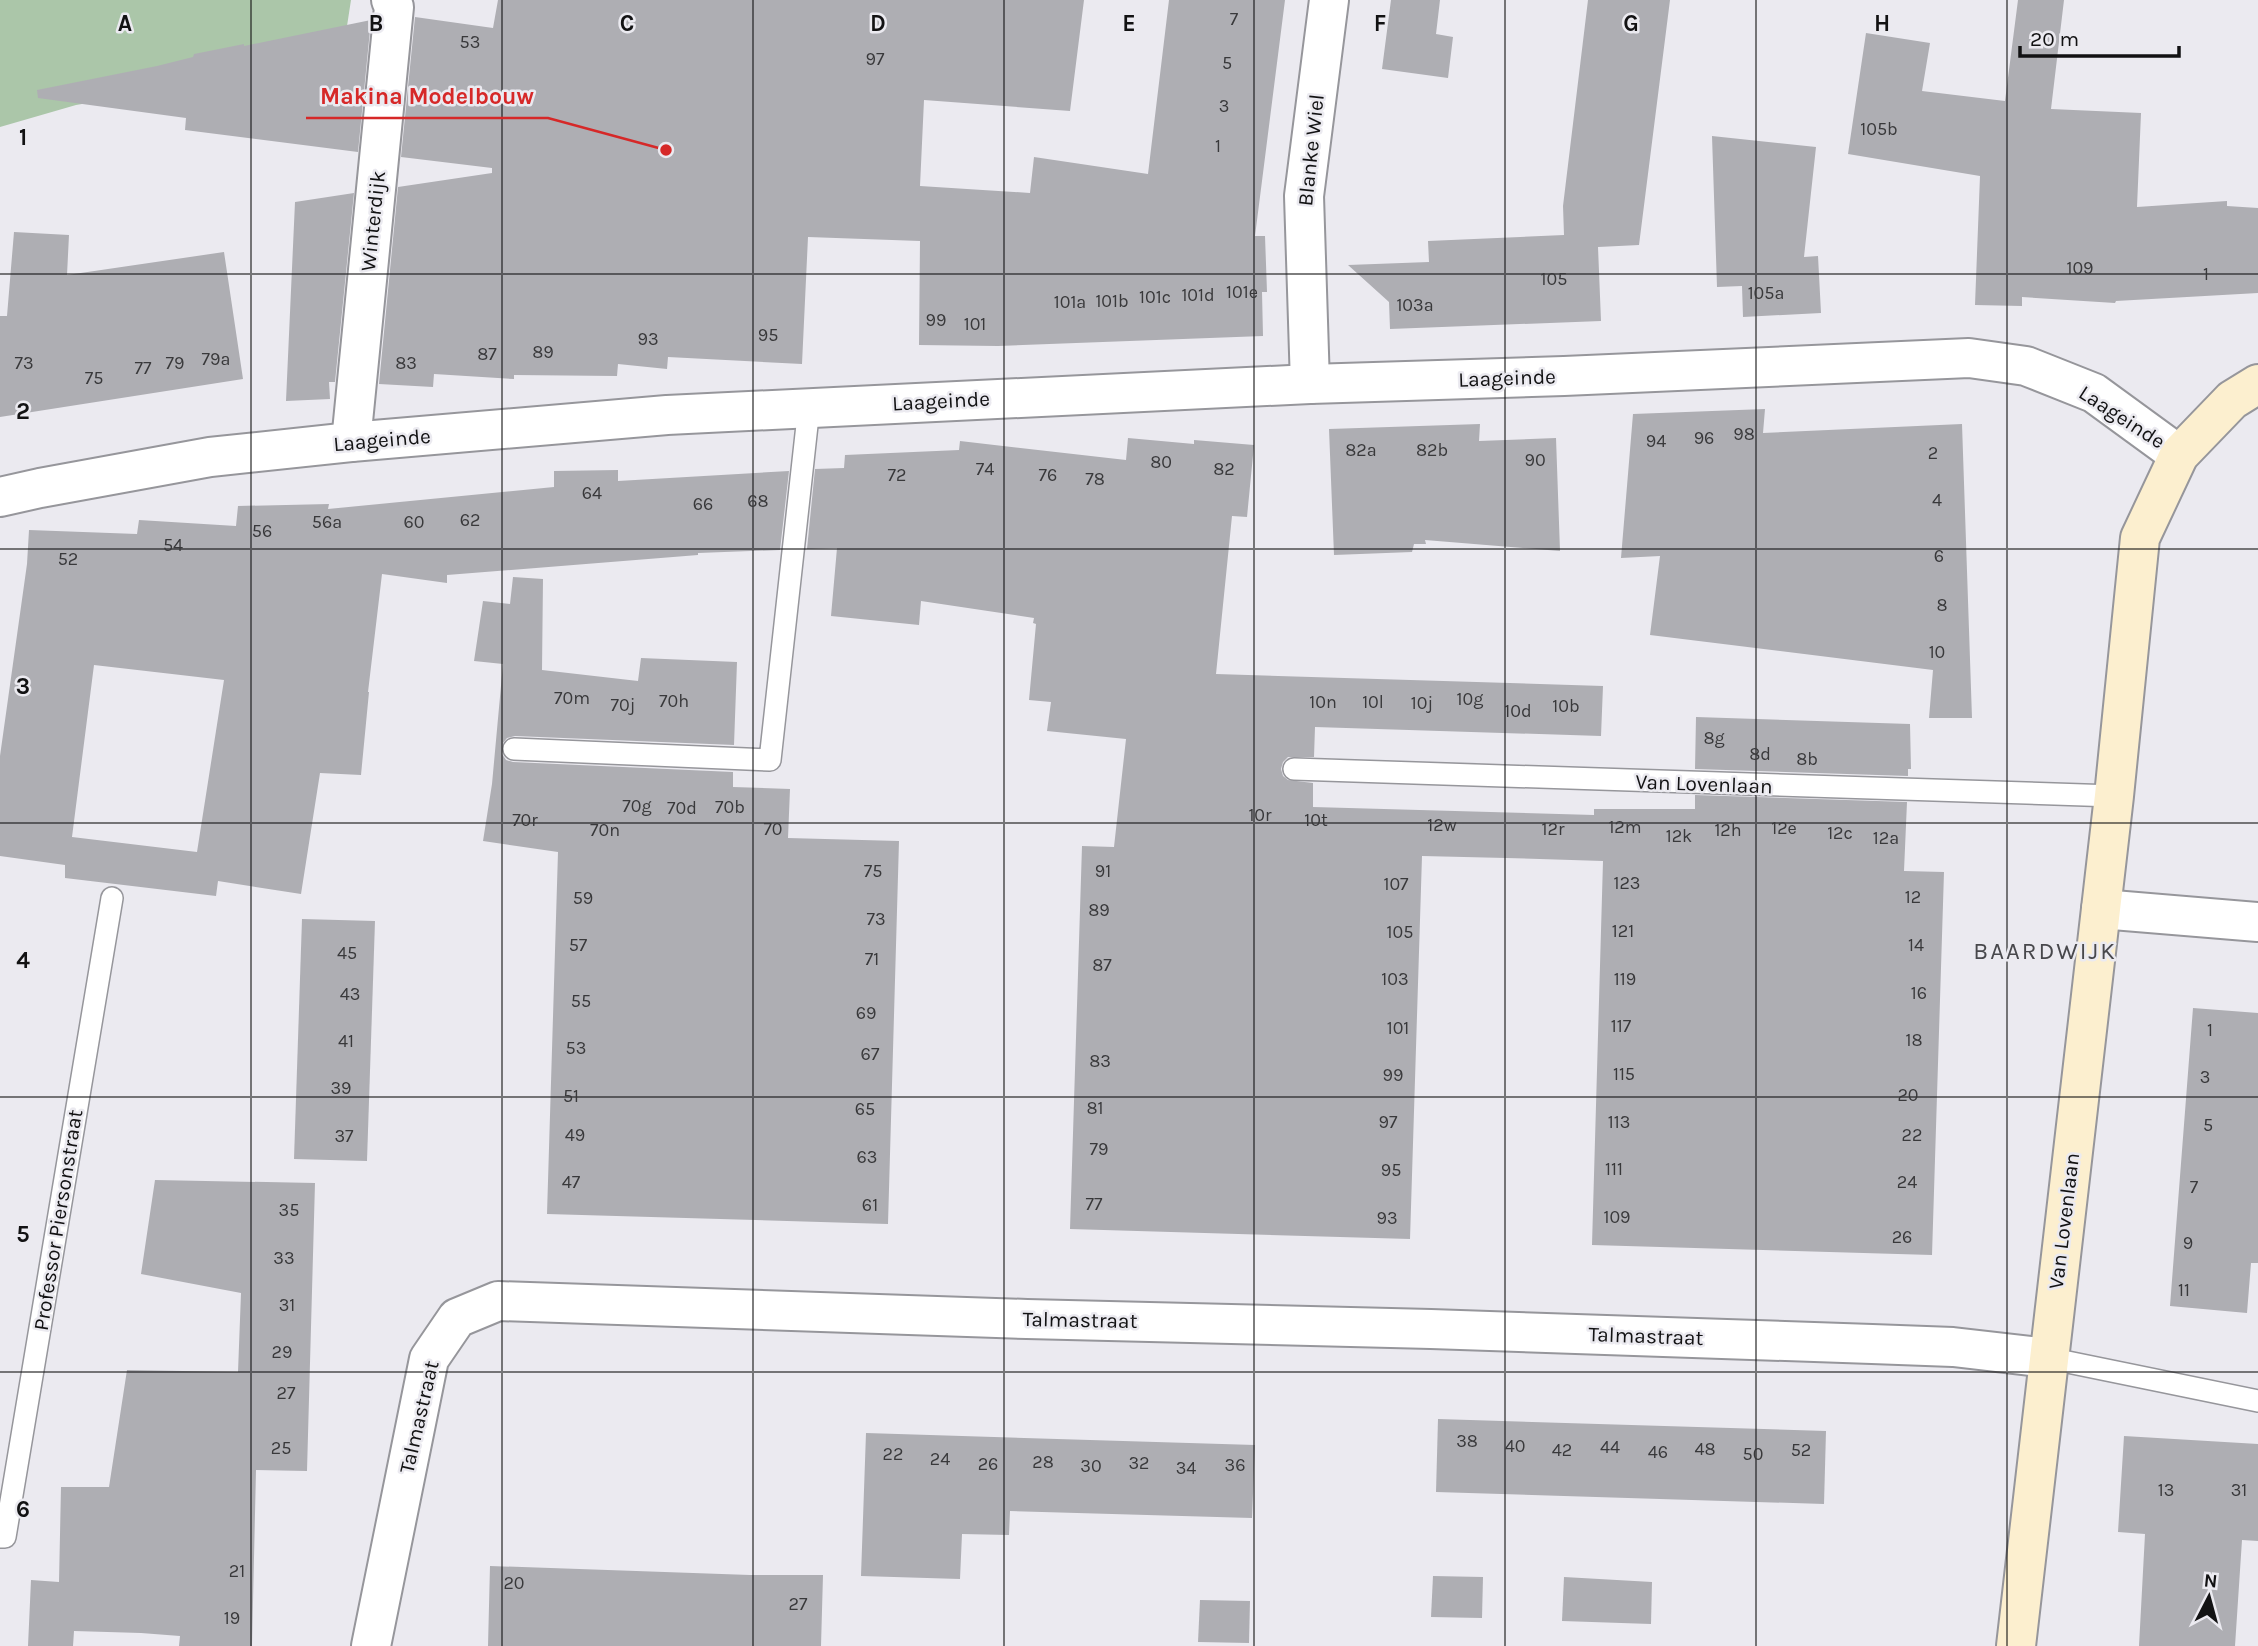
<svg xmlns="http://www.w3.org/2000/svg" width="2258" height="1646" font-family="Karla,sans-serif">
	<rect width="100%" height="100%" fill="#ebeaf0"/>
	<path fill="#abc6a9" d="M0,0H351L345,39L187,86L76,105L0,127Z"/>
	<g fill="#aeaeb3" fill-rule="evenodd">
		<path d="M498,0H1084L1070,111L924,100L920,186L1030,193L1034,157L1148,174L1169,0H1285L1255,236H1265L1267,292H1262L1263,336L998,346L919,345L920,241L808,237L802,364L668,357L667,369L618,364L617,376L514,375V379L434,374L433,387L379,384L398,187L492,173V168L401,157L415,17L493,28Z"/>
		<path d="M1391,0H1440L1436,34L1453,37L1448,78L1382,69Z"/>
		<path d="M1588,0H1670L1639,245L1598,247L1601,321L1390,329L1389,302L1348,265L1429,262L1428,241L1564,235L1563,206Z"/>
		<path d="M2018,0H2064L2051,109L2141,113L2137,207L2227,201V206L2258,208V293L2116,301L2115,303L2022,297V306L1975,305L1980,176L1848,154L1866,33L1930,43L1922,91L2005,101Z"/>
		<path d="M371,20L358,152L185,130L186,118L38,98L37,90L157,66L193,57L194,54L244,44V46Z"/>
		<path d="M1712,136L1816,147L1804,257L1818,256L1821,313L1743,317L1742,286L1717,287Z"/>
		<path d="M354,193L335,382H329L330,399L286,401L295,202Z"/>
		<path d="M14,232L69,235L67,275L224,252L243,379L0,417V316H7Z"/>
		<path d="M1765,409L1763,433L1962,424L1972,718H1929L1933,670L1650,635L1660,556L1621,558L1633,414Z"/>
		<path d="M1480,424L1479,441L1556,438L1560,551L1425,540L1426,544H1414L1412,552L1334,555L1329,429Z"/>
		<path d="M1128,438L1194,444V440L1254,445L1247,517L1232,516L1216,674L1603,686L1601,736L1315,727L1314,757H1288L1283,762L1281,769L1283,776L1288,780L1313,783V807L1594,815V809H1695V795L1907,802L1904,871L1944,872L1932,1255L1592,1245L1603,861L1506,858L1422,856L1410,1239L1070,1229L1082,846L1114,847L1126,739L1047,731L1051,702L1029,700L1036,624L1033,623L1034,618L921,601L919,625L831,616L837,548L807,549L815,469L844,468L845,455L959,450L960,441L1126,460Z"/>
		<path d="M618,470V481L789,471L780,550L698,553V555L447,575V583L382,574L368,692H369L361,775L320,773L301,894L218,881L216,896L65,878V865L0,856V756L27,564L29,530L137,534L139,520L236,526L238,506L329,504L328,509L554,487V471ZM94,665L224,680L197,852L72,837Z"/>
		<path d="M513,577L543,579L542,670L638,681L641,658L737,662L734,745L515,736L507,738L503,743L502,754L506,760L513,762L733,772V787L790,789L788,838L899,841L888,1224L547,1214L558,852L483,841L492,784L503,664L474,661L483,601L510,604Z"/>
		<path d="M1696,717L1910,724L1911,769H1908V776L1695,769Z"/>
		<path d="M302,919L375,921L367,1161L294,1159Z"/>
		<path d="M2193,1008L2258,1013V1263H2251L2247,1313L2170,1306Z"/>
		<path d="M155,1180L315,1183L307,1471L256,1470L252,1646H179L180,1636L141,1633L74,1631L73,1646H28L31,1580L59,1582L61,1487H109L127,1370L238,1372L241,1293L141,1274Z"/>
		<path d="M1438,1419L1826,1431L1824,1504L1436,1492Z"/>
		<path d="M866,1433L1255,1445L1252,1518L1010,1511L1009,1535L962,1534L960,1579L861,1576Z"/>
		<path d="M2124,1436L2258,1444V1541L2242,1540L2235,1646H2139L2145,1534L2118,1532Z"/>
		<path d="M490,1566L750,1575H823L821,1646H488Z"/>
		<path d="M1433,1576L1483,1577L1482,1618L1431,1617Z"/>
		<path d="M1564,1577L1652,1582L1651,1624L1562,1621Z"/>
		<path d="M1200,1600L1250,1601L1249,1643L1198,1642Z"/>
	</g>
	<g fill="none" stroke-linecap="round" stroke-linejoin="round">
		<defs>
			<g id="lane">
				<path d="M514,749L770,760L809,407"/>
				<path d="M1294,769L2114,796"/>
				<path d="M2048,1358L2258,1401"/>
				<path d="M0,1537H5L112,898"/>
			</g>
			<g id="street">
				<path d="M1310,384L1304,196L1329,0"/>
				<path d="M351,442L394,7L391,0"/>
				<path d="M0,497L40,488L210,457L351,442L667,415L1310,384L1564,376L1969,358L2026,366L2094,393L2179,455"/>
				<path d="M2101,909L2258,922"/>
				<path d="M371,1646L429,1359L457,1318L498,1301L1027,1319L1431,1329L1872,1344L1953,1347L2048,1358"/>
			</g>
			<path id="secondary" d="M2016,1646L2114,796L2140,538L2179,455L2232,400L2258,384"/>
		</defs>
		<use href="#lane" stroke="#96969b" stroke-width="24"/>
		<use href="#street" stroke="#96969b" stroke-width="42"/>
		<use href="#secondary" stroke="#96969b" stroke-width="42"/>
		<use href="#lane" stroke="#fff" stroke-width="21"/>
		<use href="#street" stroke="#fff" stroke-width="38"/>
		<use href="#secondary" stroke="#fcefcf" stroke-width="38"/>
	</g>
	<path fill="none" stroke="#121213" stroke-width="2" stroke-opacity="0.55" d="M251,0V1646M502,0V1646M753,0V1646M1004,0V1646M1254,0V1646M1505,0V1646M1756,0V1646M2007,0V1646M0,274H2258M0,549H2258M0,823H2258M0,1097H2258M0,1372H2258"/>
	<g text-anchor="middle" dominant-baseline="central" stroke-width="5" stroke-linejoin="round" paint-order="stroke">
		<g font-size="18" fill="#39393b">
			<text x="1234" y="19">7</text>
			<text x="470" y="42">53</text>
			<text x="875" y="59">97</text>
			<text x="1227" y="63">5</text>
			<text x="1224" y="106">3</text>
			<text x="1879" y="129">105b</text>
			<text x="1218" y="146">1</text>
			<text x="2080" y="268">109</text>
			<text x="2206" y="274">1</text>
			<text x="1554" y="279">105</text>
			<text x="1242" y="292">101e</text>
			<text x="1766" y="293">105a</text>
			<text x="1198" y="295">101d</text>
			<text x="1155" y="297">101c</text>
			<text x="1112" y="301">101b</text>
			<text x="1070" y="302">101a</text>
			<text x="1415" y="305">103a</text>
			<text x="936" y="320">99</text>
			<text x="975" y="324">101</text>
			<text x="768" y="335">95</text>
			<text x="648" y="339">93</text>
			<text x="543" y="352">89</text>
			<text x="487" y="354">87</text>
			<text x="216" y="359">79a</text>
			<text x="24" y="363">73</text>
			<text x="175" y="363">79</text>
			<text x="406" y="363">83</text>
			<text x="143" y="368">77</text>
			<text x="94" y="378">75</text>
			<text x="1744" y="434">98</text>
			<text x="1704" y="438">96</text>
			<text x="1656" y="441">94</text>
			<text x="1361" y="450">82a</text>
			<text x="1432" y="450">82b</text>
			<text x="1933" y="453">2</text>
			<text x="1535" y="460">90</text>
			<text x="1161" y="462">80</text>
			<text x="985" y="469">74</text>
			<text x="1224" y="469">82</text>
			<text x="897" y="475">72</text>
			<text x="1048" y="475">76</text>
			<text x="1095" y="479">78</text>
			<text x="592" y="493">64</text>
			<text x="1937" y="500">4</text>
			<text x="758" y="501">68</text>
			<text x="703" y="504">66</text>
			<text x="470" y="520">62</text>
			<text x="327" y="522">56a</text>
			<text x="414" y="522">60</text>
			<text x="262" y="531">56</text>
			<text x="173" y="545">54</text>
			<text x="1939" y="556">6</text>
			<text x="68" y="559">52</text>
			<text x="1942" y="605">8</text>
			<text x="1937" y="652">10</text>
			<text x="572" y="698">70m</text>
			<text x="1470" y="699">10g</text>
			<text x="674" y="701">70h</text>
			<text x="1323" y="702">10n</text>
			<text x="1373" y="702">10l</text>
			<text x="1422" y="703">10j</text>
			<text x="623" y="705">70j</text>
			<text x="1566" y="706">10b</text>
			<text x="1518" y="711">10d</text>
			<text x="1714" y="738">8g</text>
			<text x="1760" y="754">8d</text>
			<text x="1807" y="759">8b</text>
			<text x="637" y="806">70g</text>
			<text x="730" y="807">70b</text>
			<text x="682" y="808">70d</text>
			<text x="1260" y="815">10r</text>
			<text x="525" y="820">70r</text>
			<text x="1316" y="820">10t</text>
			<text x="1442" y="825">12w</text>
			<text x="1625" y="827">12m</text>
			<text x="1784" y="828">12e</text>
			<text x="773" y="829">70</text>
			<text x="1553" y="829">12r</text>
			<text x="605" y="830">70n</text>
			<text x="1728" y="830">12h</text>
			<text x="1840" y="833">12c</text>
			<text x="1679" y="836">12k</text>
			<text x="1886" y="838">12a</text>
			<text x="873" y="871">75</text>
			<text x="1103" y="871">91</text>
			<text x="1627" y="883">123</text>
			<text x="1396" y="884">107</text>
			<text x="1913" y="897">12</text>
			<text x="583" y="898">59</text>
			<text x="1099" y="910">89</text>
			<text x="876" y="919">73</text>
			<text x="1623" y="931">121</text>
			<text x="1400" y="932">105</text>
			<text x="578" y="945">57</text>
			<text x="1916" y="945">14</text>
			<text x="347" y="953">45</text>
			<text x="872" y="959">71</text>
			<text x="1102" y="965">87</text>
			<text x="1395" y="979">103</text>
			<text x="1625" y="979">119</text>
			<text x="1919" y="993">16</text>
			<text x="350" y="994">43</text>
			<text x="581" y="1001">55</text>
			<text x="866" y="1013">69</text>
			<text x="1621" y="1026">117</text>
			<text x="1398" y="1028">101</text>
			<text x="2210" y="1030">1</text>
			<text x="1914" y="1040">18</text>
			<text x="346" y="1041">41</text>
			<text x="576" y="1048">53</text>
			<text x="870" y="1054">67</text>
			<text x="1100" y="1061">83</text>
			<text x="1624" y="1074">115</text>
			<text x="1393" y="1075">99</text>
			<text x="2205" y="1077">3</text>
			<text x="341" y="1088">39</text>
			<text x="1908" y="1095">20</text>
			<text x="571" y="1096">51</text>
			<text x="1095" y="1108">81</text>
			<text x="865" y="1109">65</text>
			<text x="1388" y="1122">97</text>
			<text x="1619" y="1122">113</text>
			<text x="2208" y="1125">5</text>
			<text x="575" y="1135">49</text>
			<text x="1912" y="1135">22</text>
			<text x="344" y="1136">37</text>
			<text x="1099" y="1149">79</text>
			<text x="867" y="1157">63</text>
			<text x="1614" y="1169">111</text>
			<text x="1391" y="1170">95</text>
			<text x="571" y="1182">47</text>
			<text x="1907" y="1182">24</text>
			<text x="2194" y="1187">7</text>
			<text x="1094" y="1204">77</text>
			<text x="870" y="1205">61</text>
			<text x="289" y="1210">35</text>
			<text x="1617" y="1217">109</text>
			<text x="1387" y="1218">93</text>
			<text x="1902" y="1237">26</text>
			<text x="2188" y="1243">9</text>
			<text x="284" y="1258">33</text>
			<text x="2184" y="1290">11</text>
			<text x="287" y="1305">31</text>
			<text x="282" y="1352">29</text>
			<text x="286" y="1393">27</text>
			<text x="1467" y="1441">38</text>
			<text x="1515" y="1446">40</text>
			<text x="1610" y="1447">44</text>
			<text x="281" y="1448">25</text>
			<text x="1705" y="1449">48</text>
			<text x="1562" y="1450">42</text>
			<text x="1801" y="1450">52</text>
			<text x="1658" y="1452">46</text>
			<text x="893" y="1454">22</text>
			<text x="1753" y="1454">50</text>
			<text x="940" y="1459">24</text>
			<text x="1043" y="1462">28</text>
			<text x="1139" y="1463">32</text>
			<text x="988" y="1464">26</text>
			<text x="1235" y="1465">36</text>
			<text x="1091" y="1466">30</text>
			<text x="1186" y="1468">34</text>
			<text x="2166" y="1490">13</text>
			<text x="2239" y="1490">31</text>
			<text x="237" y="1571">21</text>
			<text x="514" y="1583">20</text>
			<text x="798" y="1604">27</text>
			<text x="232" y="1618">19</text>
		</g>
		<g font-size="21" fill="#121213" stroke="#ebeaf0">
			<text transform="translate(1311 150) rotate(-84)">Blanke Wiel</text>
			<text transform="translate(373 221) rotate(-84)">Winterdijk</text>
			<text transform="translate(1507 378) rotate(-2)">Laageinde</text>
			<text transform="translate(941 401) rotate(-3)">Laageinde</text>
			<text transform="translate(2122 417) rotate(33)">Laageinde</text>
			<text transform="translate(382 440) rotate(-5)">Laageinde</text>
			<text transform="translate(1704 784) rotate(2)">Van Lovenlaan</text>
			<text transform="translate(58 1220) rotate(-81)">Professor Piersonstraat</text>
			<text transform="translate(2064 1221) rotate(-83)">Van Lovenlaan</text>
			<text transform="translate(1080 1320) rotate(1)">Talmastraat</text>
			<text transform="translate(1646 1336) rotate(2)">Talmastraat</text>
			<text transform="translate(419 1417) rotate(-77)">Talmastraat</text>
		</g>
		<g font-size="24" letter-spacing="2" fill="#48484c" stroke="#ebeaf0">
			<text x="2045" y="951">BAARDWIJK</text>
		</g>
	</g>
	<g font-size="23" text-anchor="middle" font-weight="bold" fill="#121213" stroke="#ebeaf0" stroke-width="5" stroke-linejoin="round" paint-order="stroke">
		<text x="125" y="31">A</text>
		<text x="376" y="31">B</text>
		<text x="627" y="31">C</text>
		<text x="878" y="31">D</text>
		<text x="1129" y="31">E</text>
		<text x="1380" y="31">F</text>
		<text x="1631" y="31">G</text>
		<text x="1882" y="31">H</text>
		<text x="23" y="145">1</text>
		<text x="23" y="419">2</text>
		<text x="23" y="694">3</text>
		<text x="23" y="968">4</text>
		<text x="23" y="1242">5</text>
		<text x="23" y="1517">6</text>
	</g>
	<path fill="none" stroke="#d62828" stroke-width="2.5" d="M666 150L548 118H306"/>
	<circle fill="#d62828" stroke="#ebeaf0" stroke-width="2.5" cx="666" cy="150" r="7"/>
	<g font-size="23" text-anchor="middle" font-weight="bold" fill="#d62828" stroke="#ebeaf0" stroke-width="5" stroke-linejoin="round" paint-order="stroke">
		<text x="427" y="104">Makina Modelbouw</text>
	</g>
	<g transform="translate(2209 1597) rotate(6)" stroke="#ebeaf0" stroke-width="5" paint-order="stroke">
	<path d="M0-5L12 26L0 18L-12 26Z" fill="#121213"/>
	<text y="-10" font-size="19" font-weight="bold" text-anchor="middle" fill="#121213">N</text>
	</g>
	<path d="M2020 46v10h159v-10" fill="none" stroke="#121213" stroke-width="3.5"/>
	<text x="2030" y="46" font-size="21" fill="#121213" stroke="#ebeaf0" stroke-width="5" paint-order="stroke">20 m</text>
</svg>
